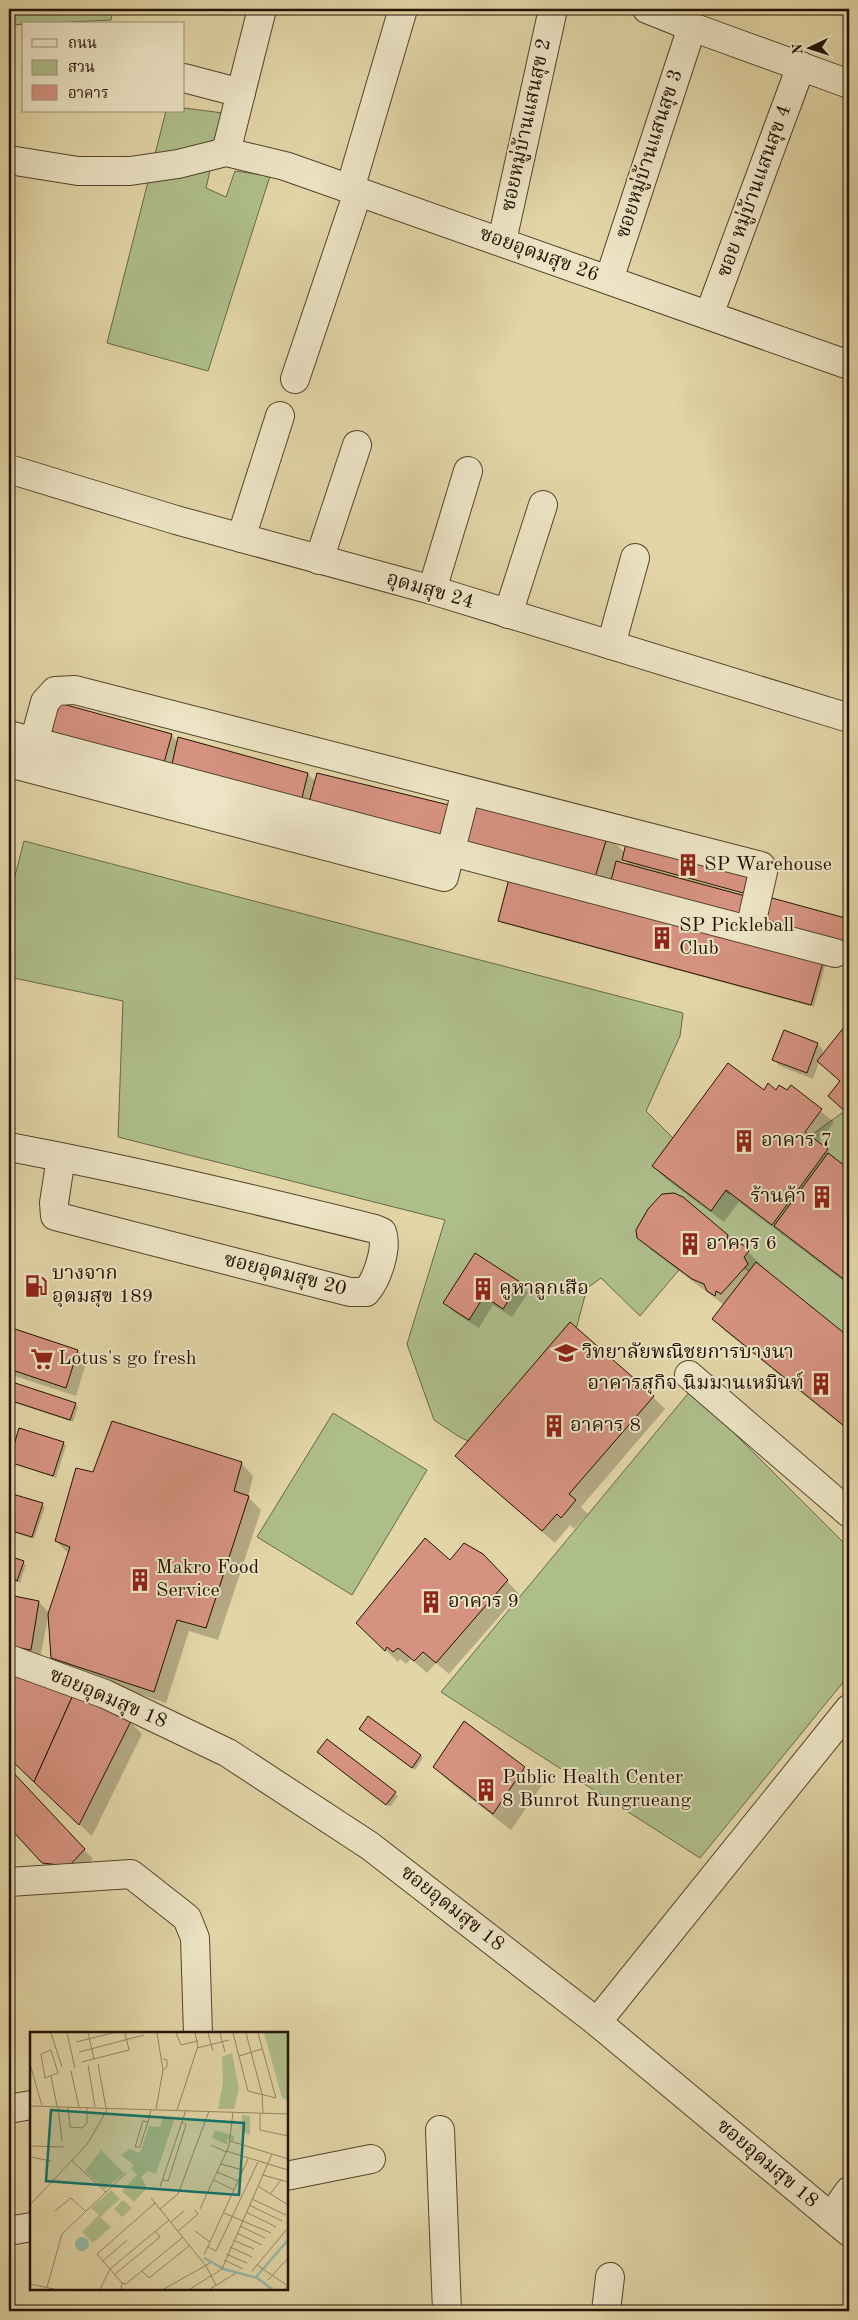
<svg xmlns="http://www.w3.org/2000/svg" width="858" height="2320" font-family="'Old Standard TT','Noto Serif Thai',serif">
	<rect width="100%" height="100%" fill="#e2d5a6"/>
	<filter id="stains"><feTurbulence type="fractalNoise" baseFrequency=".004" numOctaves="4"/><feColorMatrix values="0 0 0 0 .2 0 0 0 0 .09 0 0 0 0 .02 0 0 0 .5 -.17"/></filter>
	<radialGradient id="worn" r=".72"><stop offset=".6" stop-color="#630" stop-opacity="0"/><stop offset="1" stop-color="#630" stop-opacity=".3"/></radialGradient>
	<g fill="#aebe8b" stroke="#686846">
		<path d="M9,9H113L111,20L9,25Z"/>
		<path d="M184,108L223,113L206,188L226,197L235,171L270,176L208,371L107,343L166,111H184Z"/>
		<path d="M24,841L683,1013L680,1036L646,1111L729,1194L849,1108V1349L706,1238L640,1316L601,1278L587,1288L574,1337L482,1448L458,1436L434,1420L407,1344L445,1220L118,1137L123,1001L9,977V899Z"/>
		<path d="M691,1390L849,1548V1675L700,1858L441,1692Z"/>
		<path d="M333,1413L427,1470L352,1595L257,1537Z"/>
	</g>
	<g fill="#0003" fill-rule="evenodd">
		<path d="M171,735L178,742L179,739L308,774L316,782L607,835L625,853L768,898L849,920V966L827,959L814,1007L502,923L499,920L512,874L62,755ZM623,858L630,866L621,863ZM642,864L754,894L753,897L642,866Z"/>
		<path d="M849,1023V1114L842,1108L841,1082L819,1062L813,1079L780,1066L774,1060L817,1044L823,1050L822,1057Z"/>
		<path d="M791,1087L834,1122L818,1143L849,1170V1285L739,1202L724,1222L666,1179L653,1166L764,1092H787Z"/>
		<path d="M727,1236L737,1246L741,1245L760,1264L759,1266L849,1339V1431L725,1331L713,1319L724,1305L651,1250L639,1237Z"/>
		<path d="M519,1283L528,1293L512,1317L493,1305L479,1328L454,1312L445,1303Z"/>
		<path d="M9,1328L78,1351L87,1360L76,1396L9,1374Z"/>
		<path d="M9,1383L75,1404L78,1407L73,1422L9,1401Z"/>
		<path d="M653,1397L665,1409L581,1507L588,1514L574,1529L570,1525L555,1543L469,1468Z"/>
		<path d="M63,1443L66,1446L56,1478L10,1462Z"/>
		<path d="M241,1463L253,1476L248,1497L261,1510L218,1640L189,1631L166,1703L65,1669L52,1657L49,1613L40,1658L9,1652V1596L39,1602L49,1613L69,1554L56,1541L93,1474Z"/>
		<path d="M9,1494L45,1507L34,1539L9,1531Z"/>
		<path d="M9,1557L26,1565L20,1583L9,1579Z"/>
		<path d="M450,1562L492,1565L519,1594L449,1674L436,1663L427,1673L411,1659L406,1664L400,1659L398,1662L358,1623Z"/>
		<path d="M9,1670L130,1722L142,1734L92,1836L9,1757Z"/>
		<path d="M363,1732L420,1756L423,1758L415,1770Z"/>
		<path d="M327,1741L398,1796L390,1807L322,1755Z"/>
		<path d="M435,1767L524,1768L542,1785L511,1830L452,1784Z"/>
		<path d="M9,1769L93,1859L78,1874L53,1872L9,1825Z"/>
	</g>
	<g fill="#d59280" stroke="#231200">
		<path d="M52,701L172,734L162,770L43,738Z"/>
		<path d="M178,737L308,773L300,806L170,773Z"/>
		<path d="M317,773L449,805L439,840L308,806Z"/>
		<path d="M469,798L608,834L593,884L454,847Z"/>
		<path d="M628,835L754,870L747,894L622,860Z"/>
		<path d="M616,861L749,897L743,924L609,889Z"/>
		<path d="M511,871L825,955L811,1005L498,921Z"/>
		<path d="M761,895L849,919V954L753,926Z"/>
		<path d="M849,1021V1115L828,1096L840,1081L817,1061Z"/>
		<path d="M784,1030L818,1043L807,1073L772,1060Z"/>
		<path d="M728,1063L764,1090L768,1083L776,1090L779,1085L787,1090L791,1085L822,1109L805,1132L828,1149L772,1225L726,1190L711,1211L652,1166Z"/>
		<path d="M828,1153L849,1169V1276L846,1281L774,1226Z"/>
		<path d="M674,1193L683,1197L728,1235L727,1239L736,1245L742,1244L749,1251L744,1257L748,1264L721,1294L716,1291L715,1296L707,1291L704,1284L692,1279L637,1238L636,1230L648,1209L662,1194Z"/>
		<path d="M475,1253L520,1282L503,1309L484,1296L469,1320L443,1303Z"/>
		<path d="M756,1262L849,1337V1430L712,1319Z"/>
		<path d="M570,1322L654,1396L569,1494L576,1500L561,1518L557,1514L542,1531L455,1456Z"/>
		<path d="M9,1327L78,1350L66,1388L9,1369Z"/>
		<path d="M9,1381L76,1403L70,1420L9,1400Z"/>
		<path d="M112,1421L242,1462L234,1491L249,1496L206,1628L177,1620L154,1692L51,1658L48,1614L70,1547L55,1541L76,1468L93,1472Z"/>
		<path d="M19,1428L64,1442L53,1476L9,1462Z"/>
		<path d="M9,1493L43,1503L32,1537L9,1530Z"/>
		<path d="M425,1538L450,1560L464,1543L483,1554L508,1580L436,1663L423,1652L414,1661L398,1648L393,1652L387,1647L385,1651L356,1623Z"/>
		<path d="M9,1556L24,1561L17,1581L9,1578Z"/>
		<path d="M9,1595L39,1601L31,1650L9,1646Z"/>
		<path d="M9,1668L73,1695L34,1782L9,1758Z"/>
		<path d="M73,1695L131,1721L79,1825L34,1782Z"/>
		<path d="M368,1716L421,1755L412,1768L359,1729Z"/>
		<path d="M464,1721L525,1767L493,1814L433,1767Z"/>
		<path d="M327,1739L396,1792L386,1805L317,1752Z"/>
		<path d="M9,1768L85,1849L69,1866L42,1863L9,1827Z"/>
	</g>
	<g fill="none" stroke-linecap="round" stroke-linejoin="round">
		<defs>
			<g id="minor">
				<path d="M647,9L692,27L849,84"/>
				<path d="M184,78L241,93"/>
				<path d="M226,152L262,9"/>
				<path d="M9,160L78,171H130L178,164L226,152L285,166L849,365"/>
				<path d="M350,189L403,9"/>
				<path d="M502,241L553,9"/>
				<path d="M609,280L692,27"/>
				<path d="M709,315L801,66"/>
				<path d="M295,379L358,192"/>
				<path d="M9,469L176,520L432,590L849,718"/>
				<path d="M241,538L280,416"/>
				<path d="M319,560L357,445"/>
				<path d="M432,590L468,471"/>
				<path d="M508,614L543,505"/>
				<path d="M611,645L635,558"/>
				<path d="M9,735L835,953"/>
				<path d="M34,742L45,702L55,691L75,690L761,866L763,872L750,929"/>
				<path d="M9,763L444,877L466,791"/>
				<path d="M9,1147C132,1170 253,1199 375,1229L382,1232C388,1248 377,1280 366,1292H350L55,1216L54,1203L61,1157"/>
				<path d="M689,1375L849,1513"/>
				<path d="M9,1659L105,1694L228,1753L370,1846L597,2022L849,2232"/>
				<path d="M9,1882L131,1874L187,1918L195,1938L198,2034"/>
				<path d="M597,2022L849,1709"/>
				<path d="M9,2109L31,2105"/>
				<path d="M440,2130L447,2311"/>
				<path d="M286,2176L371,2159"/>
				<path d="M831,2217L849,2191"/>
				<path d="M9,2231L31,2227"/>
				<path d="M606,2311L610,2277"/>
			</g>
		</defs>
		<use href="#minor" stroke="#53432a" stroke-width="30"/>
		<use href="#minor" stroke="#ece4c5" stroke-width="28"/>
	</g>
	<defs>
		<symbol id="building-bare" viewBox="-9 -9 18 18"><path d="M-4-6H4V6H1V3H-1V6H-4ZM-2.5-4.3h1.7v1.8h-1.7ZM.8-4.3h1.7v1.8H.8ZM-2.5-1h1.7V.8h-1.7ZM.8-1h1.7V.8H.8Z" fill="#8f2418" stroke="#ece4c5" stroke-width="2.5" paint-order="stroke"/></symbol>
		<symbol id="fuel-bare" viewBox="-9 -9 18 18"><path d="M-5.5-6h7V0h2V4h1.3V-2.5L3-4.5l.8-.8L6-3V5H2.5V1h-1V6h-7ZM-4.2-4.7v3.2H.2V-4.7Z" fill="#8f2418" stroke="#ece4c5" stroke-width="2.5" paint-order="stroke"/></symbol>
		<symbol id="university-bare" viewBox="-9 -9 18 18"><path d="M0-5L7-2L0 1L-7-2ZM-4 1L0 2.5L4 1V4Q0 6-4 4Z" fill="#8f2418" stroke="#ece4c5" stroke-width="2.5" paint-order="stroke"/></symbol>
		<symbol id="supermarket-bare" viewBox="-9 -9 18 18"><path d="M-6-5.5h2.5l.6 2H6L4.5 2H-2.5L-4.4-4H-6ZM-1.5 3.2a1.3 1.3 0 1 0 .1 0ZM3 3.2a1.3 1.3 0 1 0 .1 0Z" fill="#8f2418" stroke="#ece4c5" stroke-width="2.5" paint-order="stroke"/></symbol>
	</defs>
	<g fill-rule="evenodd">
		<use href="#building-bare" x="672" y="849" width="32" height="32"/>
		<use href="#building-bare" x="646" y="922" width="32" height="32"/>
		<use href="#building-bare" x="728" y="1125" width="32" height="32"/>
		<use href="#building-bare" x="806" y="1181" width="32" height="32"/>
		<use href="#building-bare" x="674" y="1228" width="32" height="32"/>
		<use href="#fuel-bare" x="20" y="1270" width="32" height="32"/>
		<use href="#building-bare" x="467" y="1273" width="32" height="32"/>
		<use href="#university-bare" x="550" y="1337" width="32" height="32"/>
		<use href="#supermarket-bare" x="26" y="1343" width="32" height="32"/>
		<use href="#building-bare" x="805" y="1368" width="32" height="32"/>
		<use href="#building-bare" x="538" y="1410" width="32" height="32"/>
		<use href="#building-bare" x="124" y="1564" width="32" height="32"/>
		<use href="#building-bare" x="415" y="1586" width="32" height="32"/>
		<use href="#building-bare" x="470" y="1774" width="32" height="32"/>
	</g>
	<g text-anchor="middle" dominant-baseline="central" stroke-width="4" stroke-linejoin="round" paint-order="stroke">
		<g font-size="20" fill="#231200" stroke="#ece4c5">
			<text transform="translate(527 125) rotate(-78)">ซอยหมู่บ้านแสนสุข 2</text>
			<text transform="translate(650 154) rotate(-72)">ซอยหมู่บ้านแสนสุข 3</text>
			<text transform="translate(755 191) rotate(-70)">ซอย หมู่บ้านแสนสุข 4</text>
			<text transform="translate(539 255) rotate(20)">ซอยอุดมสุข 26</text>
			<text transform="translate(430 591) rotate(16)">อุดมสุข 24</text>
			<text transform="translate(285 1275) rotate(14)">ซอยอุดมสุข 20</text>
			<text transform="translate(108 1699) rotate(23)">ซอยอุดมสุข 18</text>
			<text transform="translate(452 1909) rotate(38)">ซอยอุดมสุข 18</text>
			<text transform="translate(767 2164) rotate(40)">ซอยอุดมสุข 18</text>
		</g>
		<g font-size="20" fill="#231200" stroke="#ece4c5" text-anchor="start">
			<text x="704" y="865">SP Warehouse</text>
			<text x="679" y="926">SP Pickleball<tspan x="679" dy="23">Club</tspan></text>
			<text x="761" y="1141">อาคาร 7</text>
			<text x="806" y="1197" text-anchor="end">ร้านค้า</text>
			<text x="706" y="1244">อาคาร 6</text>
			<text x="52" y="1274">บางจาก<tspan x="52" dy="23">อุดมสุข 189</tspan></text>
			<text x="499" y="1289">คูหาลูกเสือ</text>
			<text x="582" y="1353">วิทยาลัยพณิชยการบางนา</text>
			<text x="58" y="1359">Lotus's go fresh</text>
			<text x="804" y="1384" text-anchor="end">อาคารสุกิจ นิมมานเหมินท์</text>
			<text x="570" y="1426">อาคาร 8</text>
			<text x="156" y="1568">Makro Food<tspan x="156" dy="23">Service</tspan></text>
			<text x="448" y="1602">อาคาร 9</text>
			<text x="502" y="1778">Public Health Center<tspan x="502" dy="23">8 Bunrot Rungrueang</tspan></text>
		</g>
	</g>
	<g transform="translate(30 2032)">
		<rect width="258" height="258" fill="#e2d5a6"/>
		<path d="M234,1H257V68L252,66ZM202,21L209,57L204,77H188L193,51L192,25ZM212,83L220,84V103L212,100ZM133,85L144,88L126,142L118,139L111,145L117,156L104,170L92,159L107,143L101,137L104,133L91,123L100,117L110,121L119,94L130,95ZM185,98L204,104V109L197,107L198,113L182,106ZM71,118L94,141L75,157L55,139ZM81,158L90,167L70,185L81,195L63,211L52,200L69,183L61,176ZM93,168L102,176L92,185L84,177Z" fill="#aebe8b"/>
		<path d="M45 212a7 7 0 1 1 14 0a7 7 0 1 1-14 0Z" fill="#95b9a8"/>
		<path fill="none" stroke="#95b9a8" stroke-width="2.5" d="M174,226L194,237L227,246L242,257M226,245L258,208"/>
		<path fill="none" stroke="#968764" stroke-width="1" d="M21,1L32,35M37,1L45,36M58,1L64,27M146,1L151,13L168,9M178,1L183,19M190,1L195,20M203,1L218,59L246,66L228,1M216,1L232,62L233,81M46,10L83,1M167,16L199,8M21,18L28,41L15,46L11,22ZM49,20L114,3M209,24L232,17M133,27L137,28V35L133,38M52,30L99,18L95,1M0,32L12,74M68,32L76,76M58,33L65,75M41,39L49,75M21,44L27,74M0,74L258,82M28,74L32,109M38,75L40,95L52,96L57,91V75M126,77L133,38L127,1M147,78L168,14L165,1M230,81V98L258,104M118,90L113,89L105,115H110L114,102L118,90L121,77M200,109L258,127M181,113L196,120M0,114L34,115M196,119L258,138M0,125L21,129M42,129L76,160M191,132L213,138M187,140L208,149M233,143L258,150M133,148L138,149L156,93L152,90M184,148L204,158M228,154L258,173M130,155L156,78M240,162L251,148M121,166L176,234L186,253M222,167L256,183M0,173L58,111L78,76M219,173L252,189M130,177L148,162L179,79M170,177L199,114L203,80M25,179L41,166L55,179M216,180L246,195M194,181L241,201M141,190L154,179M210,194L235,206M148,199L168,182L165,178M165,199L180,210M207,201L232,213M203,208L224,217M178,215L186,219L228,130M200,215L222,225M196,222L217,231M174,223L218,127M194,228L213,237M73,229L97,208M227,233L258,254L254,257M112,239L119,246L159,214M222,239L258,196M84,243L130,205L125,199M238,248L258,226M92,251L67,222L125,171M0,252L24,257M17,255L32,202L96,141M70,257L80,237L139,188M91,257L92,251L96,252L153,205M134,257L180,231M160,257L192,237L242,122M180,257L206,241"/>
		<path fill="#0f766e" fill-opacity="0.15" stroke="#0f766e" stroke-width="2.5" d="M21,78L214,91L209,163L16,149Z"/>
		<rect width="258" height="258" fill="none" stroke="#231200" stroke-width="2.5"/>
	</g>
	<rect width="858" height="2320" fill="none" stroke="#e2d5a6" stroke-width="30"/>
	<rect x="10" y="10" width="838" height="2300" fill="none" stroke="#231200" stroke-width="2.5"/>
	<rect x="15" y="15" width="828" height="2290" fill="none" stroke="#231200"/>
	<rect x="22" y="22" width="162" height="90" fill="#ece4c5" stroke="#9c9076"/>
	<rect x="32" y="39" width="25" height="8" fill="#ece4c5" stroke="#9c9076"/>
	<text x="68" y="48" font-size="15" fill="#231200">ถนน</text>
	<rect x="32" y="60" width="25" height="15" fill="#aebe8b" stroke="#9c9076"/>
	<text x="68" y="72" font-size="15" fill="#231200">สวน</text>
	<rect x="32" y="85" width="25" height="15" fill="#d59280" stroke="#9c9076"/>
	<text x="68" y="98" font-size="15" fill="#231200">อาคาร</text>
	<g transform="translate(810 48) rotate(266)" stroke="#ece4c5" stroke-width="4" paint-order="stroke">
	<path d="M0-4L9 19L0 12L-9 19Z" fill="#231200"/>
	<text y="-8" font-size="14" font-weight="bold" text-anchor="middle" fill="#231200">N</text>
	</g>
	<rect width="100%" height="100%" filter="url(#stains)"/>
	<rect width="100%" height="100%" fill="url(#worn)"/>
</svg>
